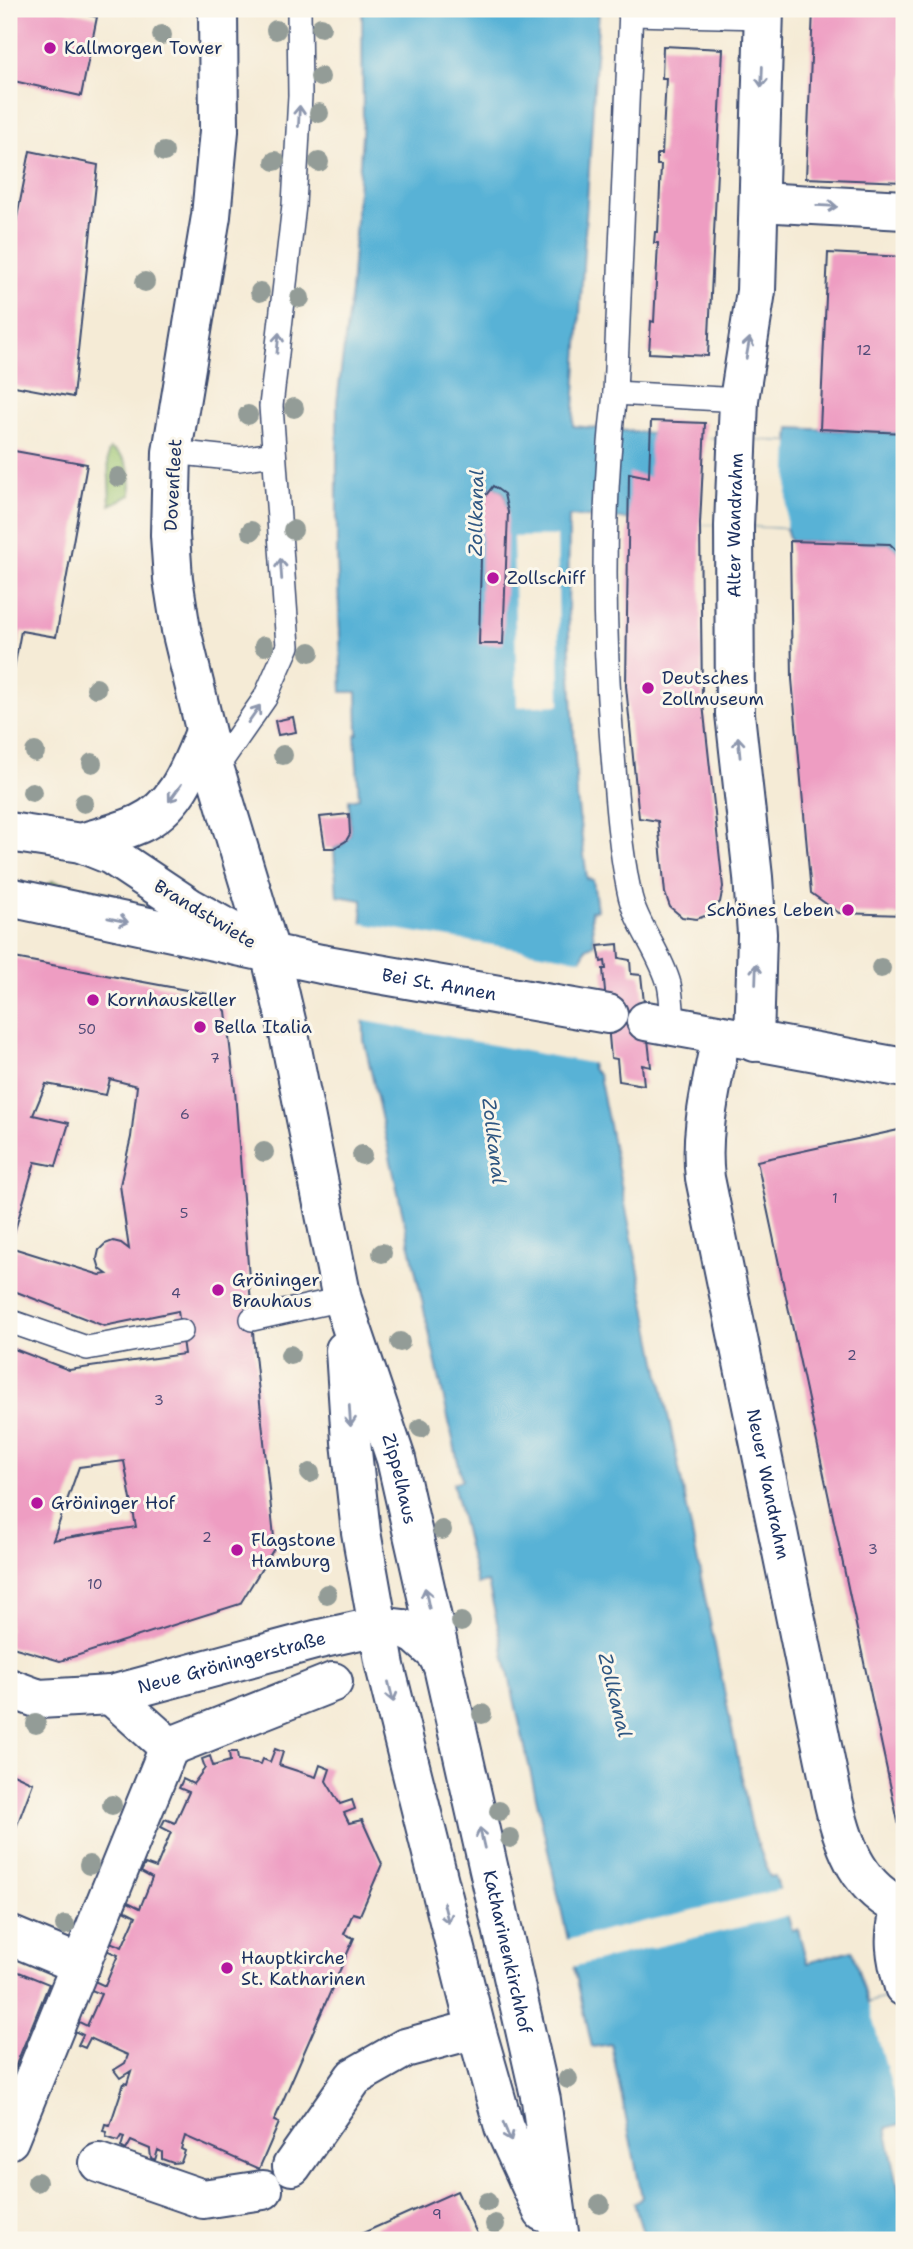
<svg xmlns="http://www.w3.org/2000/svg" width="913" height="2249" font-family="'Shantell Sans',sans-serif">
	<rect width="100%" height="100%" fill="#fbf7ec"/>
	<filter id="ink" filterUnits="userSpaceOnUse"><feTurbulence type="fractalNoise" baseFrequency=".0143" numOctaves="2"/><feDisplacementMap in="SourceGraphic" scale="14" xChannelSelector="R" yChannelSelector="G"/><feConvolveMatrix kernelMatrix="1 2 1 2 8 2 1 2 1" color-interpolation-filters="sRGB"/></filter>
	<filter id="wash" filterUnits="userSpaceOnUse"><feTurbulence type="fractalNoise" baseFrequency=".00686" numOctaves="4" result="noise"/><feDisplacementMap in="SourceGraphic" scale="28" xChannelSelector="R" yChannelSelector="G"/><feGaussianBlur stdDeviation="1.57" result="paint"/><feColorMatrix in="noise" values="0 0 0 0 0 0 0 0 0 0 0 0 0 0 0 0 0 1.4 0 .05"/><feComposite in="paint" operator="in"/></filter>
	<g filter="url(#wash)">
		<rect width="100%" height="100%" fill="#f5ebd6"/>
		<g fill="#9cc470" stroke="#5c7a67" stroke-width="2">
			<path d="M110,449C131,457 131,476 131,495L110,505L108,453Z"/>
			<path d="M52,881L105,892L154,911L47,887Z"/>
		</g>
		<path fill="#59b2d6" stroke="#3a709a" stroke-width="2" fill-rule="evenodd" d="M362,9H599L573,426L704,438L789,442L790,428L904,433V558L890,544L790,541L786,528L569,516L568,611L577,798L587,879L593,880L597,910L591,911L594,944L586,948L581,960L591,1063L592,1069L599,1076L752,1828L770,1877L775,1876L792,1930L798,1929L807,1963L852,1950L868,2003L904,1993V2123L886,2128L904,2214V2240H645L634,2203L642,2197L611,2044L592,2047L488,1582L477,1584L453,1483L462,1480L364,1040L362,900L337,896L334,848L342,845L350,834L349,800L359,798L355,735L358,734L357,692H342L337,554V402L351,292L363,120ZM493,486L504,493L508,512H482L484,498Z"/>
		<g fill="#f5ebd6">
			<path d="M704,438L789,442L786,528L700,524Z"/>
			<path d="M557,536L560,705L517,707L513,537Z"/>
			<path d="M359,923L584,960L595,1064L360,1020Z"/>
			<path d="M782,1889L791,1915L571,1967L566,1940Z"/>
			<path d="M904,1993V2123H902L868,2003Z"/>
		</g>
		<g id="blocks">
			<g fill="#ee9dc2" fill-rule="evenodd">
				<path d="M9,9H60L97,17L81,96L9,80Z"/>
				<path d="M813,9H904V182L806,178Z"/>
				<path d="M663,46L723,49L708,356L649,353L651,321L654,322L658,243H654L655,232H658L661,165H657V154H662L666,78H662Z"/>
				<path d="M30,151L98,165L73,397L9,385V258Z"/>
				<path d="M828,253L904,257V433L820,429Z"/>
				<path d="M651,421L705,423L700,524L702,695L723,887L720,902L710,914L697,919L682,917L670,907L665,893L658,821L639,818L626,686L629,473L649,477Z"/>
				<path d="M9,450L87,464L56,637L21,631L10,691Z"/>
				<path d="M493,486L504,494L508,512L503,644H479L482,512L484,498Z"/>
				<path d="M790,541L890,544L904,558V915L839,913L811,893L792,679Z"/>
				<path d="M293,717L296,732L278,735L275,721Z"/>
				<path d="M349,814L350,834L346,841L334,848H325L320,817Z"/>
				<path d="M618,944L619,958L630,960L631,974L641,975L651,1067L642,1065L644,1085L619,1081L617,1059L611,1058L603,969H606L605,961L601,962L598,946Z"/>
				<path d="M9,957L213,995L226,1011L235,1091L254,1345L275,1547L240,1604L60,1661L9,1646V1347L69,1370L184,1354L178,1311L104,1326L9,1289V1098L12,1089L9,1088ZM110,1079L137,1086L131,1137L120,1185L129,1249L121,1243L113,1241L105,1244L99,1250L97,1259L100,1269L107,1274L100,1275L10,1247L35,1162L56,1166L69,1123L33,1115L46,1084L106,1095ZM124,1461L136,1527L53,1540L79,1467Z"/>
				<path d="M903,1129L904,1135L903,1845L757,1161Z"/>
				<path d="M275,1749L283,1752L279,1765L316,1777L320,1765L330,1769L326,1781L340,1804L352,1800L355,1809L344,1813L349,1823L362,1820L382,1864L360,1915L353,1913L344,1934L354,1938L274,2121L279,2123L259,2169L185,2136L181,2149L185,2151L181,2162L173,2163L162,2159V2152L158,2150L155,2160L151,2158L150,2149L131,2141L126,2150L121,2147L124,2137L121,2136L118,2141L106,2137L107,2132L103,2131L105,2124L110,2125L124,2083L127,2084L131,2071L120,2078L114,2070L125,2063L128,2055L90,2038L85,2048L78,2045L83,2035L70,2029L75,2020L87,2026L101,1994L89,1989L92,1980L105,1986L118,1955L106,1950L110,1942L122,1947L136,1916L124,1910L128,1902L140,1908L152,1878L141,1872L145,1864L156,1868L171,1832L161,1827L165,1819L175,1823L189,1792L179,1788L183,1779L193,1784L205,1768L202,1759L210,1756L213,1766L230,1761L229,1752H237L238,1760L261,1764L263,1759L270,1762Z"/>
				<path d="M9,1772L33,1783L9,1846Z"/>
				<path d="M9,1968L49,1984L9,2082Z"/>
				<path d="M457,2191L480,2240H346L354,2237Z"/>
			</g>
		</g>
	</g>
	<g filter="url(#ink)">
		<use href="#blocks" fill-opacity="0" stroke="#3c4b70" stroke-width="2"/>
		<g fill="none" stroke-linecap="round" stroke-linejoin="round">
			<defs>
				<g id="lane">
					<path d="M631,9L615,393C601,509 603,627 612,743C616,792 619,843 629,891C635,924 660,951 669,984C672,997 672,1012 673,1026"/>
					<path d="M630,14L764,17"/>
					<path d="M615,393L739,400"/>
					<path d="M172,452L239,459L274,454"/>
					<path d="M215,770L265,698L288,646L271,406L294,205L300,96L299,9"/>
					<path d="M252,1319L342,1299"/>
					<path d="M9,1321L87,1348L181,1331"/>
				</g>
				<g id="street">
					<path d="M759,202L904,210"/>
					<path id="s1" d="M721,1035C713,1082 699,1129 705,1178L834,1804C844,1848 860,1890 904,1908"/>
					<path id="s2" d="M754,1042L757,934L753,877L735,714L734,526L739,400L756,291L764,9"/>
					<path id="s3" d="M9,1688L39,1699L111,1695L315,1640L378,1626L404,1629L416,1635L436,1653L442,1664"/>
					<path d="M111,1695L169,1747"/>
					<path d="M902,1907C891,1935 896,1959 904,1987"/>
					<path d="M9,1935L81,1965"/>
					<path d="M9,2140L169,1747L333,1682"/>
					<path d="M99,2163L203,2199L263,2190"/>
					<path d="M292,2166L354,2077L405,2048L476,2029"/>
				</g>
				<g id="secondary">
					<path id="s4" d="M218,9L219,131L211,216L172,452L170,535L173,579L181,630L215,770L270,952L288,1029L342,1299L396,1459L541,2100L560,2240"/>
					<path d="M9,832L81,843L111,855L189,907L237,934"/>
					<path d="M81,843C100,837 121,832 139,824C177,807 190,768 205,732"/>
					<path id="s5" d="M9,897L321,964L608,1014"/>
					<path d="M646,1021L904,1068"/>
					<path d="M345,1350L351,1442L361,1532L385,1666L476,2029L504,2127L543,2212"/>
				</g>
			</defs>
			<use href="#lane" stroke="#3c4b70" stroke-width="26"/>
			<use href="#street" stroke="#3c4b70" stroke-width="42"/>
			<use href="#secondary" stroke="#3c4b70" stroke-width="42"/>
			<use href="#lane" stroke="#fff" stroke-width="23"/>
			<use href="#street" stroke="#fff" stroke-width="38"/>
			<use href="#secondary" stroke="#fff" stroke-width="38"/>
		</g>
		<g fill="#939c97">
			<circle cx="321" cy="27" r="10"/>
			<circle cx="276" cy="30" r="10"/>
			<circle cx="162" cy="35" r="10"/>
			<circle cx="320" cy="77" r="10"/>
			<circle cx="319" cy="113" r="10"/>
			<circle cx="164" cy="152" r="10"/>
			<circle cx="275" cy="161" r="10"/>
			<circle cx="319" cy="162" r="10"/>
			<circle cx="145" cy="282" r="10"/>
			<circle cx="260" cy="292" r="10"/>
			<circle cx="300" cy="298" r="10"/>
			<circle cx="294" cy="408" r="10"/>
			<circle cx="248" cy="415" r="10"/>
			<circle cx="118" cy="477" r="10"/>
			<circle cx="293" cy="530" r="10"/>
			<circle cx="251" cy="531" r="10"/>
			<circle cx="264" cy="646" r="10"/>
			<circle cx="310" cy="652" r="10"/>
			<circle cx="96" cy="688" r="10"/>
			<circle cx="35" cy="752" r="10"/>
			<circle cx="283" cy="755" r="10"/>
			<circle cx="92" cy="763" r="10"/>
			<circle cx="32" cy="792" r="10"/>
			<circle cx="84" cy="803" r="10"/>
			<circle cx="881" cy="968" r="10"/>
			<circle cx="264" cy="1152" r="10"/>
			<circle cx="362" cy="1155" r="10"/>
			<circle cx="382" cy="1253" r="10"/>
			<circle cx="400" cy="1342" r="10"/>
			<circle cx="290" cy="1355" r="10"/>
			<circle cx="421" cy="1428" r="10"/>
			<circle cx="310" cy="1473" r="10"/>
			<circle cx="442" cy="1530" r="10"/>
			<circle cx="327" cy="1594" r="10"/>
			<circle cx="461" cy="1622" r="10"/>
			<circle cx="482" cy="1714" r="10"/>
			<circle cx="36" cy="1724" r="10"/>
			<circle cx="112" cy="1805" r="10"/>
			<circle cx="499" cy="1811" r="10"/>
			<circle cx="510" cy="1838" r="10"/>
			<circle cx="89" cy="1865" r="10"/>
			<circle cx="65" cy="1925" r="10"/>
			<circle cx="568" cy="2079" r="10"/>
			<circle cx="37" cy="2182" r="10"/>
			<circle cx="487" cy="2202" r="10"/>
			<circle cx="600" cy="2204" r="10"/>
			<circle cx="495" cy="2224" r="10"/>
		</g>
		<defs><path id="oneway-shaft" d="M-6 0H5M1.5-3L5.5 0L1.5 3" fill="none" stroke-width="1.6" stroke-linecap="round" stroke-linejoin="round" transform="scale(1.75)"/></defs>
		<g stroke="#8d97ae">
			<use href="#oneway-shaft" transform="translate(762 77) rotate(92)"/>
			<use href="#oneway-shaft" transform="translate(299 116) rotate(-87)"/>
			<use href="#oneway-shaft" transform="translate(827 206) rotate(3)"/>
			<use href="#oneway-shaft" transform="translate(278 343) rotate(-84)"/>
			<use href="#oneway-shaft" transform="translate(748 348) rotate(-80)"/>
			<use href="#oneway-shaft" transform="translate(281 569) rotate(-94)"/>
			<use href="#oneway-shaft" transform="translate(254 714) rotate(-55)"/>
			<use href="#oneway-shaft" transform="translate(739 747) rotate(-96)"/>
			<use href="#oneway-shaft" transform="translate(175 793) rotate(126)"/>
			<use href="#oneway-shaft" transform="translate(118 920) rotate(12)"/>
			<use href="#oneway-shaft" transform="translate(756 974) rotate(-88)"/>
			<use href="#oneway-shaft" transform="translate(350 1416) rotate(86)"/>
			<use href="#oneway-shaft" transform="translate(427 1598) rotate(-102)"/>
			<use href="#oneway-shaft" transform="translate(391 1692) rotate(76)"/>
			<use href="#oneway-shaft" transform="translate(482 1838) rotate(-103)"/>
			<use href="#oneway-shaft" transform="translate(446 1913) rotate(76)"/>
			<use href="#oneway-shaft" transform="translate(507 2132) rotate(68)"/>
		</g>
	</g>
	<g fill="#b5179e" stroke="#fbf7ec" stroke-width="2.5">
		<circle cx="50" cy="48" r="7"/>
		<circle cx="493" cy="578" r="7"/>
		<circle cx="648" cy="688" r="7"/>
		<circle cx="848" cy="910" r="7"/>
		<circle cx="93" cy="1000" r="7"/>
		<circle cx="200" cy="1027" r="7"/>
		<circle cx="218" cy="1290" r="7"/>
		<circle cx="37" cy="1503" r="7"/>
		<circle cx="237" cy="1550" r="7"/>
		<circle cx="227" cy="1968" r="7"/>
	</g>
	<g text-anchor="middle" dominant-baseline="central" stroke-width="6" stroke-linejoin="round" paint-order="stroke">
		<g font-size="14" fill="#504a77">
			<text x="864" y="350">12</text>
			<text x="87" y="1029">50</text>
			<text x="215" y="1058">7</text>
			<text x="185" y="1114">6</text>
			<text x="835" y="1198">1</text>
			<text x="184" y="1213">5</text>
			<text x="176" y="1293">4</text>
			<text x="852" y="1355">2</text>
			<text x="159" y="1400">3</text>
			<text x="207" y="1537">2</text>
			<text x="873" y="1549">3</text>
			<text x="95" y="1584">10</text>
			<text x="437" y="2214">9</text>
		</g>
		<g font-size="18" fill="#1b2f5e" stroke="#fbf7ec" text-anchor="start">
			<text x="64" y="48">Kallmorgen Tower</text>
			<text x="507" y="578">Zollschiff</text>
			<text x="662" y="678">Deutsches<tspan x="662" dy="21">Zollmuseum</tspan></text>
			<text x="834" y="910" text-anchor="end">Schönes Leben</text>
			<text x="107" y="1000">Kornhauskeller</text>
			<text x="214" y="1027">Bella Italia</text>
			<text x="232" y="1280">Gröninger<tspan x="232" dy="21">Brauhaus</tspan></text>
			<text x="51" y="1503">Gröninger Hof</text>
			<text x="251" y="1540">Flagstone<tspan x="251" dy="21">Hamburg</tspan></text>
			<text x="241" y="1958">Hauptkirche<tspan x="241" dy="21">St. Katharinen</tspan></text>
		</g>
		<g font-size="18" fill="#1b2f5e" stroke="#fbf7ec">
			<text transform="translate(173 485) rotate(-87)">Dovenfleet</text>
			<text stroke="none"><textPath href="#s2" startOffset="518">Alter Wandrahm</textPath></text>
			<text transform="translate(205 914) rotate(31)">Brandstwiete</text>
			<text stroke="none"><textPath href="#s5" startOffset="439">Bei St. Annen</textPath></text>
			<text stroke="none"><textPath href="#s4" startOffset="1503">Zippelhaus</textPath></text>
			<text stroke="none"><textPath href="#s1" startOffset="457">Neuer Wandrahm</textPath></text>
			<text stroke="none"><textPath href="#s3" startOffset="229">Neue Gröningerstraße</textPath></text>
			<text stroke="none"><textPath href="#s4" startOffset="1988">Katharinenkirchhof</textPath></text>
		</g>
		<g font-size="19" font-style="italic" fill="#2e5682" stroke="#fbf7ec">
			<text transform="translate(476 513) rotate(-89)">Zollkanal</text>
			<text transform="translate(494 1141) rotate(83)">Zollkanal</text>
			<text transform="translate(615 1695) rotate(76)">Zollkanal</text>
		</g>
	</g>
	<rect width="913" height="2249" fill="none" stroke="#fbf7ec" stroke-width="35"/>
</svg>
